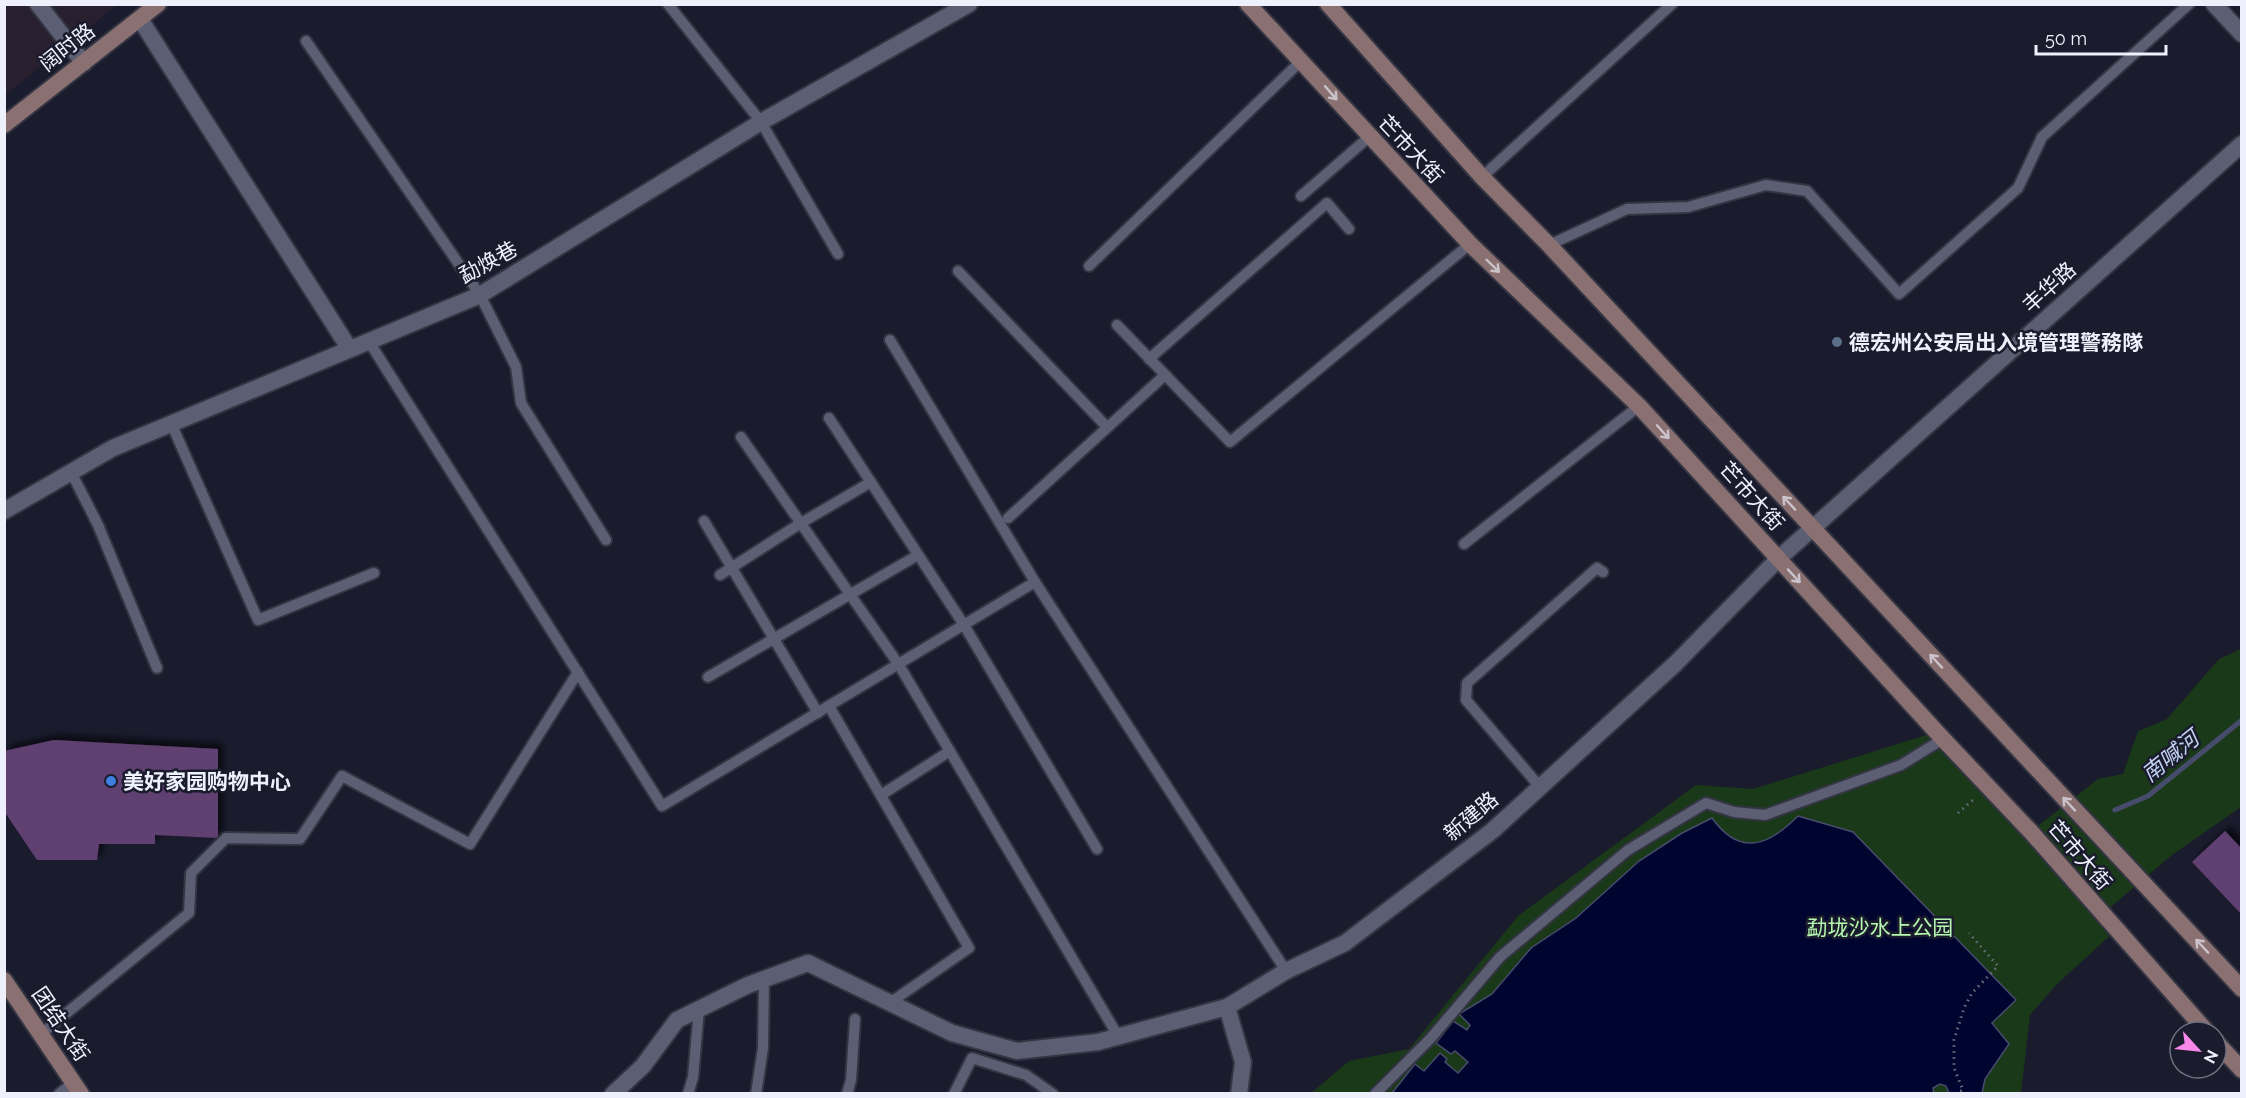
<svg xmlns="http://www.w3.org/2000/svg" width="2246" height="1098" font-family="Raleway,'Noto Sans SC',sans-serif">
	<defs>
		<filter id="shadow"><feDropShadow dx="5.5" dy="-5.5" stdDeviation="3" flood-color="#0009"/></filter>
	</defs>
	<rect width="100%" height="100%" fill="#1a1b2d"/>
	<path fill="#29202f" d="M5,5H117L5,95Z"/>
	<path fill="#1a3918" d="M2241,649V807L2172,855L2099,917L2114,932L2056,985L2030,1015L2021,1093L1310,1094L1349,1061L1409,1049L1518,916L1696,785L1753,789L1936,732L2025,836L2098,779L2123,774L2138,731L2167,719L2219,659Z"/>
	<path fill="#000530" stroke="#474c6d" stroke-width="1.5" d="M1798,816L1853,832L2016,1000L1992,1023L2009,1044L1985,1079L1982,1093H1949L1946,1086L1940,1084L1933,1088L1934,1094L1392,1093L1415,1064L1424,1071L1440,1053L1447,1059L1445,1062L1458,1073L1468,1062L1455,1051L1451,1054L1436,1043L1453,1021L1467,1030L1470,1025L1459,1014L1492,994L1531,948L1576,918L1639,861L1682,833L1712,818C1740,857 1768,846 1798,816Z"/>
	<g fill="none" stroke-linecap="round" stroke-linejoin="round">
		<path stroke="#474c6d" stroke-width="5" d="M2115,810L2148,796L2242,720"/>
	</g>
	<g fill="#613f70" filter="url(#shadow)">
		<path d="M54,740L218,749V838L155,835V844H99L97,860H37L4,811V751Z"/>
		<path d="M2225,831L2242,849V915L2192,862Z"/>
	</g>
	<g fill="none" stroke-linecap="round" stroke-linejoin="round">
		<defs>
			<g id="service">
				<path d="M668,4L761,122L838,254"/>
				<path d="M306,41L480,295L516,367L521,403L606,540"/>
				<path d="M1482,177L1672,4"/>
				<path d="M1301,196L1369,137"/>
				<path d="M1549,245L1627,209L1688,207L1766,185L1807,191L1899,294L2018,188L2042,137L2189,4"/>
				<path d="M1089,266L1302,60"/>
				<path d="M958,271L1107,427"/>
				<path d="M1117,325L1230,442L1470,244"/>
				<path d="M368,340L662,806L1035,582"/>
				<path d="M890,340L1035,582L1286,971"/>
				<path d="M1149,359L1327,203L1349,229"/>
				<path d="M829,418L964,625L1097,849"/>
				<path d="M171,423L258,620L374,573"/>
				<path d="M741,437L899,665L1118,1036"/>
				<path d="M71,472L98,525L157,668"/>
				<path d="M1008,518L1165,375"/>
				<path d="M704,521L818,713"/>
				<path d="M1464,544L1639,406"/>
				<path d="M720,575L801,523L871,482"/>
				<path d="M708,677L918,555"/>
				<path d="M829,706L969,948L891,1002"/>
				<path d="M1540,787L1466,700L1467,683L1597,568L1603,572"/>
				<path d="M881,795L950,751"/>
				<path d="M41,1034L189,913L191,873L226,838L300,839L342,776L470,844L578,672"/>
				<path d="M59,1094L74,1082"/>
				<path d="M688,1094L693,1077L699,1009"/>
				<path d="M756,1094L763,1048L764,979"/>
				<path d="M847,1094L851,1080L855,1019"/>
				<path d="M954,1094L972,1058L1026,1075L1053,1094"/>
				<path d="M1375,1094L1431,1038L1500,957L1628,850L1706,803L1734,812L1765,815L1901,765L1943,739"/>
			</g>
			<g id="minor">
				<path d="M38,4L84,63"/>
				<path d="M140,19L349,348"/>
				<path d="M4,511L113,448L480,295L761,122L969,4"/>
				<path d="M613,1094L643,1066L677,1020L748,985L808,963L952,1033L1017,1051L1098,1042L1227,1007"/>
				<path d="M1239,1094L1243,1062L1227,1007L1286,971L1345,943L1492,831L1675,664L1778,559"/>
			</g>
			<g id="tertiary">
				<path d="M2214,4L2242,34"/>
				<path d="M1778,559L2242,144"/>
			</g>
			<g id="secondary">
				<path d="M1248,4L1470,244L1639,406L1943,739L2032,833L2207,1032"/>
				<path d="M1328,4L1482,177L1549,245L2242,989"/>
				<path d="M4,125L158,4"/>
				<path d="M4,980L81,1094"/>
				<path d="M2216,1042L2242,1070"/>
			</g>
		</defs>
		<use href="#service" stroke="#343543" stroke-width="14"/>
		<use href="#minor" stroke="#343543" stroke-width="20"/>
		<use href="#tertiary" stroke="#343543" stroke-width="20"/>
		<use href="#secondary" stroke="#343543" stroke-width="20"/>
		<g stroke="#6b6c7c" stroke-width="3" stroke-dasharray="1.5 4.5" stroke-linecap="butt">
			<path d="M1958,813L1975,798"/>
			<path d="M1955,1094L1963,1090L1954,1068V1040L1964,1008L1972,993L1998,966L1969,933"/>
		</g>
		<use href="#service" stroke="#5c5f74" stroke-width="10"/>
		<use href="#minor" stroke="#5c5f74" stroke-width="16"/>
		<use href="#tertiary" stroke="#5c5f74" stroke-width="16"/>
		<use href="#secondary" stroke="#8a7071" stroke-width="16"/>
	</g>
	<defs><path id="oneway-shaft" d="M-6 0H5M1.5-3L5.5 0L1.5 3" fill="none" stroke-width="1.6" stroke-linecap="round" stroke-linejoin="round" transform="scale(1.5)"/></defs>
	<g stroke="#cbc3cb">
		<use href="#oneway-shaft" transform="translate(1331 93) rotate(49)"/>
		<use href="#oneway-shaft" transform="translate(1493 266) rotate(44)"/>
		<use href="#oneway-shaft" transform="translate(1663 432) rotate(48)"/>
		<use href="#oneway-shaft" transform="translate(1789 503) rotate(-133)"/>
		<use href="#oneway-shaft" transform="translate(1794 576) rotate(47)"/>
		<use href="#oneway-shaft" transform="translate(1936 661) rotate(-133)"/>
		<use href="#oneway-shaft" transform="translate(2069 804) rotate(-133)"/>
		<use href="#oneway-shaft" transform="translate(2202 946) rotate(-133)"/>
	</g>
	<circle fill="#5c6f8a" stroke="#1a1b2d" stroke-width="2" cx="1837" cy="342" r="6"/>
	<circle fill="#3f7fe0" stroke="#1a1b2d" stroke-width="2" cx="111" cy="781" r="6"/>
	<g text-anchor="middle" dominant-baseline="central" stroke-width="5" stroke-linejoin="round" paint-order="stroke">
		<g font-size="21" fill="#eef0fc" stroke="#1a1b2d">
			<text transform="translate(67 47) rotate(-38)">阔时路</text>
			<text transform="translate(1411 149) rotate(47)">芒市大街</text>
			<text transform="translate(488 262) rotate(-29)">勐焕巷</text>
			<text transform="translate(2049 287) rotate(-42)">丰华路</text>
			<text transform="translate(1752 496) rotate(48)">芒市大街</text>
			<text transform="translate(1471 816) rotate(-40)">新建路</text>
			<text transform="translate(2080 855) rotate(49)">芒市大街</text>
			<text transform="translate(61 1024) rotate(56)">团结大街</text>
		</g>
		<g font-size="21" font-weight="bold" fill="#eef0fc" stroke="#1a1b2d" text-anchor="start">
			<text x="1849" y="342">德宏州公安局出入境管理警務隊</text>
			<text x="123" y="781">美好家园购物中心</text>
		</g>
		<g font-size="21" fill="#b5f7af" stroke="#1a1b2d">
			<text x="1880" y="927">勐垅沙水上公园</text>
		</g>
		<g font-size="22" font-style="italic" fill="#c2d3f3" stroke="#1a1b2d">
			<text transform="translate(2170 756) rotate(-39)">南喊河</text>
		</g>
	</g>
	<rect width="2246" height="1098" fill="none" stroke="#eef0fc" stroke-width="12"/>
	<g transform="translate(2198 1050) rotate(117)"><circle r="28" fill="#1a1b2d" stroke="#6f7080" stroke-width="1.5"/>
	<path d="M0-4.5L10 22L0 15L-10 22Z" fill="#f987e9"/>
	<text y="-9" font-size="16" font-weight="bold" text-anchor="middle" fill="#eef0fc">N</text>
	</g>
	<path d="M2036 45v9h130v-9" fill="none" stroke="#eef0fc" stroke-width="3"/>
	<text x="2045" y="45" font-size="18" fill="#eef0fc" stroke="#1a1b2d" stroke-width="4.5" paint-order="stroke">50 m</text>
</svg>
